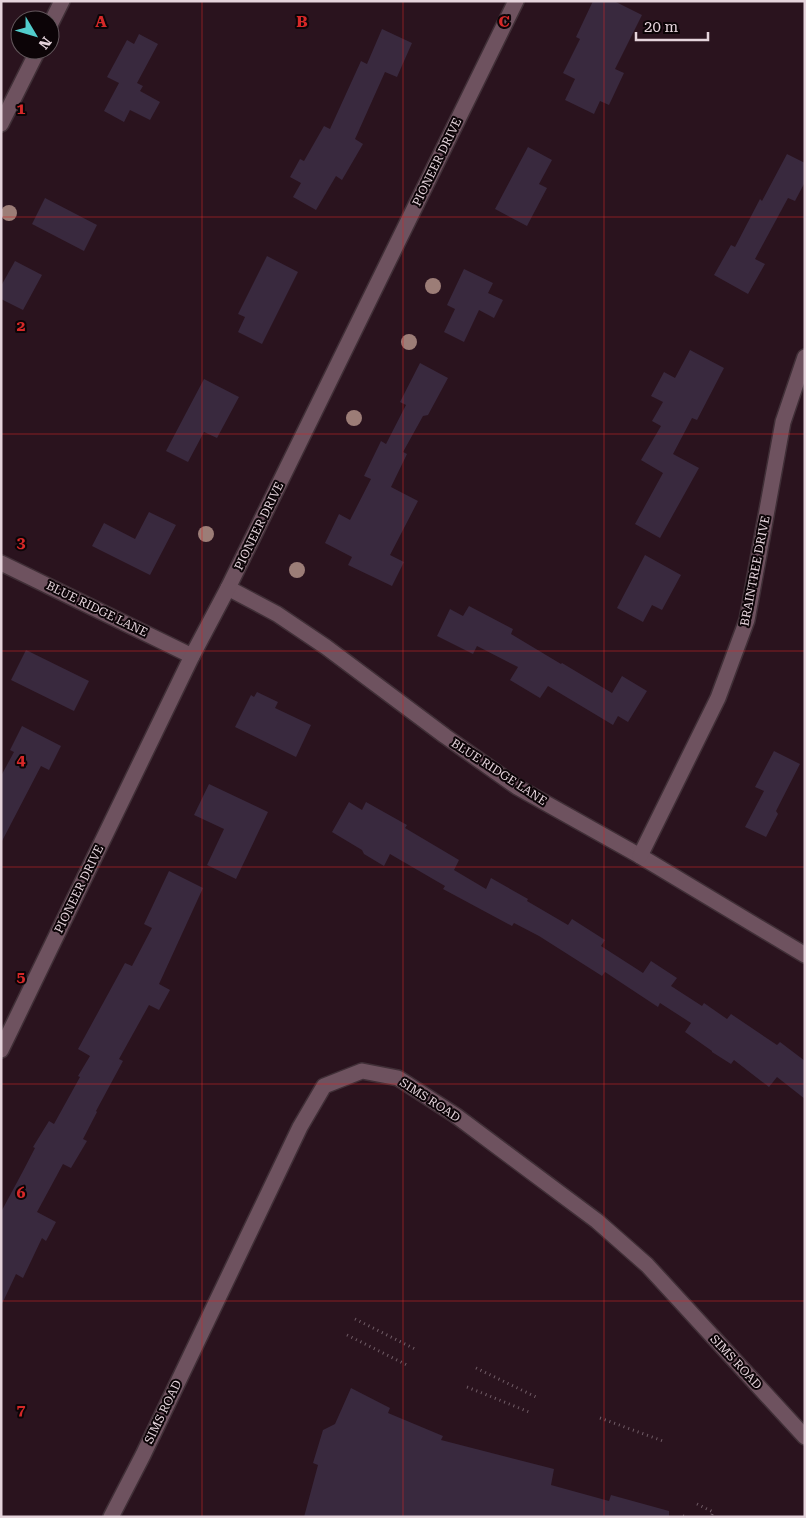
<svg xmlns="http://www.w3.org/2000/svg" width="806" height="1518" font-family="'Roboto Serif',serif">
	<rect width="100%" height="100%" fill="#2a131e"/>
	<g fill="#39293e">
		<path d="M593,1H614L642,15L615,69L624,73L609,105L600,101L594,114L565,100L575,79L563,73L580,39L576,37Z"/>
		<path d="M382,29L412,43L397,77L385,72L355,139L363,144L342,180L336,176L316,210L293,197L301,183L290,177L300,159L304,161L324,126L330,129L361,61L367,64Z"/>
		<path d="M139,34L158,44L137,83L143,86L140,91L160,102L150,120L130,110L124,122L104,111L119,83L107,77L127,40L134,44Z"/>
		<path d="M528,147L552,160L539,184L547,188L527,226L495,209Z"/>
		<path d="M787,154L805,163V182L795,201L788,198L755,259L765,264L748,294L714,275L731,245L735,247L760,199L762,201Z"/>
		<path d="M45,198L97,225L84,251L32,224Z"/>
		<path d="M267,256L298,272L262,344L238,332L245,317L238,314Z"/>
		<path d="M15,261L42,275L23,310L1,299V286Z"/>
		<path d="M464,269L493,283L488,293L503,300L494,318L479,310L464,342L444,332L455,309L447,305Z"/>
		<path d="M690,350L724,368L697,420L692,418L673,454L699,468L660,538L635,524L663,473L641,460L661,426L652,421L663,402L651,396L664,372L675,378Z"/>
		<path d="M420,363L448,378L428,415L423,416L403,452L407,454L391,487L418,501L390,555L404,562L392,586L348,565L352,557L325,543L339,514L350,520L371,479L364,476L381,441L386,444L406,405L400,402Z"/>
		<path d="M204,379L239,397L217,438L204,432L188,462L166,451Z"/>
		<path d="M149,512L176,525L150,575L92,546L104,523L135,539Z"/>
		<path d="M645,555L681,575L662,610L652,605L643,622L617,608Z"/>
		<path d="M469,606L513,629L511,634L561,664L562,663L612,693L622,676L647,691L628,722L618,716L613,725L548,686L540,698L510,680L518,667L477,646L473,654L437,636L450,609L463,616Z"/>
		<path d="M26,650L89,681L74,711L11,680Z"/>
		<path d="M257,692L278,702L275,708L311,725L296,757L235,727L251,695L254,697Z"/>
		<path d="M22,726L61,746L49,770L41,766L1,843V776L14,752L10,750Z"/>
		<path d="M774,751L800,764L776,811L778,814L766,837L745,827L764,791L755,787Z"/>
		<path d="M209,784L268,812L236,879L207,865L224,829L194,815Z"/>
		<path d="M349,802L362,810L366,802L407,825L405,828L459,860L454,870L486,889L491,878L528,899L527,901L568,925L572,919L605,940L601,946L643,973L651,961L677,978L671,986L702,1006L704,1003L727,1019L731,1014L777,1045L780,1042L805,1061V1099L777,1077L769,1087L734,1060L731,1064L712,1052V1051L685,1032L691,1023L660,1003L658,1007L605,972L602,976L539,936L514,923L512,926L443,889L445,886L390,854L384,866L364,854L362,850L332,832Z"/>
		<path d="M169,871L203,888L159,984L170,990L159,1010L149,1005L119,1059L123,1061L96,1111L97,1112L83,1139L87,1141L71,1168L63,1164L37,1212L56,1222L46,1241L42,1238L23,1278L16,1274L1,1306V1212L22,1173L35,1148L33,1147L49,1121L54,1124L80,1077L78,1076L90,1056L78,1049L125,963L132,966L152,928L144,924Z"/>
		<path d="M351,1388L390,1408L388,1413L443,1436L441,1440L554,1469L551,1485L609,1501L611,1495L669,1511V1517H304L318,1465L313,1463L323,1430L335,1424Z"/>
	</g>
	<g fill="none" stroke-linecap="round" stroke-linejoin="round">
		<defs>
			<g id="street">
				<path d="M50,25L62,1"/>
				<path d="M1,124L38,50"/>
				<path d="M1,563L192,656"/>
				<path d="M228,588L277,614L326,647L445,736L517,787L640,856L805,955"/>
				<path d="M640,856L718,698L747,620L783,422L805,357"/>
				<path d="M1,1050L192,656L228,588L516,1"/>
				<path d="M111,1517L143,1455L300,1127L324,1086L362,1071L398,1078L455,1115L597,1221L647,1265L805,1437"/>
			</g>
		</defs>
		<use href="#street" stroke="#402f37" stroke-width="18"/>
		<g stroke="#715d67" stroke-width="3" stroke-dasharray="1 4" stroke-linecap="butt">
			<path d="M355,1319L415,1349"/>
			<path d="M347,1335L407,1365"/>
			<path d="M476,1368L536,1397"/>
			<path d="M467,1387L529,1412"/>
			<path d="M600,1418L663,1441"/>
			<path d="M697,1504L713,1512L711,1517"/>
			<path d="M680,1517V1515L686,1517"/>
		</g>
		<use href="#street" stroke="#6e525f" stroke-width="15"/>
	</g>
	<g fill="#9c7d77">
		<circle cx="9" cy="213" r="8"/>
		<circle cx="433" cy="286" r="8"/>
		<circle cx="409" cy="342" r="8"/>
		<circle cx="354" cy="418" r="8"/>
		<circle cx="206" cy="534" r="8"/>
		<circle cx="297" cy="570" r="8"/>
	</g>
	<path fill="none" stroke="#d62828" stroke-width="1" stroke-opacity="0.55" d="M202,1V1517M403,1V1517M604,1V1517M1,217H805M1,434H805M1,651H805M1,867H805M1,1084H805M1,1301H805"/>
	<g text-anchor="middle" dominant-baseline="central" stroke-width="4" stroke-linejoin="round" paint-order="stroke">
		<g font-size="12" fill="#e5d4dc" stroke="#0c0407">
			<text transform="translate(437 162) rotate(-64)">PIONEER DRIVE</text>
			<text transform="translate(259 526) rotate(-64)">PIONEER DRIVE</text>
			<text transform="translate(755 571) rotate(-79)">BRAINTREE DRIVE</text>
			<text transform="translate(97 609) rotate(26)">BLUE RIDGE LANE</text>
			<text transform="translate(499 772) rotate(33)">BLUE RIDGE LANE</text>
			<text transform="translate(79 889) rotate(-64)">PIONEER DRIVE</text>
			<text transform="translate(430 1100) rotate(33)">SIMS ROAD</text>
			<text transform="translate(736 1362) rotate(47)">SIMS ROAD</text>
			<text transform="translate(163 1412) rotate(-64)">SIMS ROAD</text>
		</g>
	</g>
	<g font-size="16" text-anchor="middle" font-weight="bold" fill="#d62828" stroke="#0c0407" stroke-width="4" stroke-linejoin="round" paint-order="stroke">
		<text x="101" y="27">A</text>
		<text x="302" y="27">B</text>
		<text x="504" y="27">C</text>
		<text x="21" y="114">1</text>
		<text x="21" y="331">2</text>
		<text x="21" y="548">3</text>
		<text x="21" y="765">4</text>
		<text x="21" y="982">5</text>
		<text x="21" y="1198">6</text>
		<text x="21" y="1415">7</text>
	</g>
	<rect width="806" height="1518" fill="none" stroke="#e5d4dc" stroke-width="5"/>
	<g transform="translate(35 35) rotate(128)"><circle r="24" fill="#0c0407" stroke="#63575c"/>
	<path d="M0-4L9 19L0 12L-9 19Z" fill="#52cdcc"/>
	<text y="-8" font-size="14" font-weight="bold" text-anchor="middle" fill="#e5d4dc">N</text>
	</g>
	<path d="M636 32v8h72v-8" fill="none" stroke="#e5d4dc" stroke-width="2.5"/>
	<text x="644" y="32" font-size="15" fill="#e5d4dc" stroke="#0c0407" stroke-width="4" paint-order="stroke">20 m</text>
</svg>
